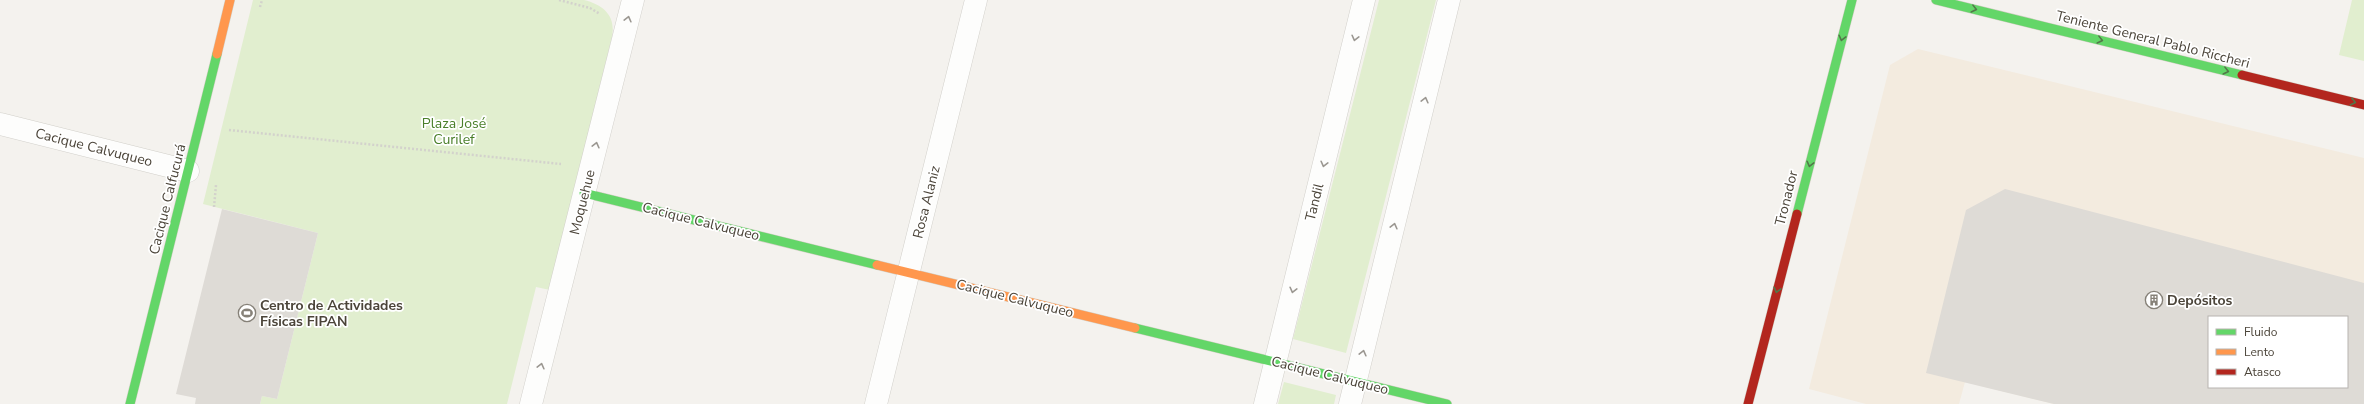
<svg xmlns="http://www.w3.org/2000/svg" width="2364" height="404" font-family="'Nunito Sans',sans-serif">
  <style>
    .commercial { fill: #f3ebdf; fill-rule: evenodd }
    .green { fill: #e1eecf }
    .building { fill: #dedbd6; fill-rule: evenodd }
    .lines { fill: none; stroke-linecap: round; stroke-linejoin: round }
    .street-casing { stroke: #d2d0cb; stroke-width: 23 }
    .fast-casing { stroke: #d3cfc5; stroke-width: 10 }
    .slow-casing { stroke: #d3cfc5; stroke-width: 10 }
    .jam-casing { stroke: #d3cfc5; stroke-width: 10 }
    .path { stroke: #d3d2cc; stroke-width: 2.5; stroke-dasharray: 2 2; stroke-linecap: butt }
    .street { stroke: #fdfdfc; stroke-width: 22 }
    .fast { stroke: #63d668; stroke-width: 9 }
    .slow { stroke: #ff974d; stroke-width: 9 }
    .jam { stroke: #b3261e; stroke-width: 9 }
    .oneway { stroke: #537749 }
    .oneway2 { stroke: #9b9791 }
    .labels { text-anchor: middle; stroke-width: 3.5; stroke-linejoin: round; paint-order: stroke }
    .street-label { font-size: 14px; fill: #4b4439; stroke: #fff }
    .park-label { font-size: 14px; fill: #4a7f2a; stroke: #fff }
    .poi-label { font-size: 14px; font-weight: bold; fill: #4b4439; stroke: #fff; text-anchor: start }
  </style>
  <rect width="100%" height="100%" fill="#f4f2ee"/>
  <path class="commercial" d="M1918,49L2364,158V404H2054L1965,382L1959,404H1866L1809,389L1890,65ZM2209,317H2347V387H2209Z"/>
  <path class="green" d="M253,0H584C604,5 616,16 612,37L550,290L536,287L507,404H260L262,396L277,399L318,233L203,204Z
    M1379,0H1436L1346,353L1293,339Z
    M2352,0H2364V61L2339,55Z
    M1284,382L1336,395L1334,404H1278Z"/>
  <path class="building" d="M2005,189L2364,283V404H2054L1926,373L1966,210ZM2209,317H2347V387H2209Z
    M222,209L318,233L277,399L262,396L260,404H195L196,398L176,394Z"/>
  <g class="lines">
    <defs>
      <path id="street" d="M0,124L188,171
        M531,404L633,0
        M876,404L976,0
        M1265,404L1364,0
        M1350,404L1449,0"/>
      <path id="fast" d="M1936,0L2242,75
        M584,193L877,265
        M1797,214L1852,0
        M1135,328L1447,404
        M130,404L217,54"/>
      <path id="slow" d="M217,54L230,0
        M877,265L1135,328"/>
      <path id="jam" d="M2242,75L2364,105
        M1748,404L1797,214"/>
    </defs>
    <use href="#street" class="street-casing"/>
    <use href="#fast" class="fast-casing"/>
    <use href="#slow" class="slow-casing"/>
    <use href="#jam" class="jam-casing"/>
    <path class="path" d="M559,0L590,8L600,14
      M260,7L262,0
      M229,130L561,164
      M214,207L216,185"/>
    <use href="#street" class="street"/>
    <use href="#fast" class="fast"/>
    <use href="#slow" class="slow"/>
    <use href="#jam" class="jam"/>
  </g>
  <defs><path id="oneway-chevron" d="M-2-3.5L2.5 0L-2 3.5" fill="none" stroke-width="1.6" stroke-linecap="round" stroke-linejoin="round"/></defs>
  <g class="oneway">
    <use href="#oneway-chevron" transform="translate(1974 9) rotate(14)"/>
    <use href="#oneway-chevron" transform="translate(1842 38) rotate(104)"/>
    <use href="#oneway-chevron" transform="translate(2100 40) rotate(14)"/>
    <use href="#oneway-chevron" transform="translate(2226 71) rotate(14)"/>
    <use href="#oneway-chevron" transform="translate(2353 102) rotate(14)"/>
    <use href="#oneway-chevron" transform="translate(1810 164) rotate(104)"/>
    <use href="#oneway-chevron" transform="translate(1777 290) rotate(104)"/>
  </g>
  <g class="oneway2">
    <use href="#oneway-chevron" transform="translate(628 19) rotate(-76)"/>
    <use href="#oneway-chevron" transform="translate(1355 38) rotate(104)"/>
    <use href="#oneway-chevron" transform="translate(1425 100) rotate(-76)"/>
    <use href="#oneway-chevron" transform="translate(596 145) rotate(-76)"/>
    <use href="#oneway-chevron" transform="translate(1324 164) rotate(104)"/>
    <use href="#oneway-chevron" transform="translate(1394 226) rotate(-76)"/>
    <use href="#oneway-chevron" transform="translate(1293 290) rotate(104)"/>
    <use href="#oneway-chevron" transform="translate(1363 353) rotate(-76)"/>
    <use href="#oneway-chevron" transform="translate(541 366) rotate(-76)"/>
  </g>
  <defs>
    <symbol id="building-ring" viewBox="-11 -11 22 22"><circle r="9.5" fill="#fff" stroke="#868178" stroke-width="1.5"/><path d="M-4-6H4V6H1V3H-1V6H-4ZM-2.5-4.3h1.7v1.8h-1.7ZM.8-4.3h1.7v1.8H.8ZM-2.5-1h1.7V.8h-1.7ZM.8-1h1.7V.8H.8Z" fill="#868178"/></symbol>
    <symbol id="stadium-ring" viewBox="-11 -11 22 22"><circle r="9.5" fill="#fff" stroke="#868178" stroke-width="1.5"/><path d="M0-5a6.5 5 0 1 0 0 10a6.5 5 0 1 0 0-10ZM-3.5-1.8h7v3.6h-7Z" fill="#868178"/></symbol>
  </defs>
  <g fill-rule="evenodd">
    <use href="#building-ring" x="2144" y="290" width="20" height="20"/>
    <use href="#stadium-ring" x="237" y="303" width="20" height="20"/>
  </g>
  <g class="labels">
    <g class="street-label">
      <text transform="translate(2153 39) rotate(14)" y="5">Teniente General Pablo Riccheri</text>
      <text transform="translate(94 147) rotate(14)" y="5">Cacique Calvuqueo</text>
      <text transform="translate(1786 198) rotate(-76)" y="5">Tronador</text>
      <text transform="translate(167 199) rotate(-76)" y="5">Cacique Calfucurá</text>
      <text transform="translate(582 202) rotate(-76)" y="5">Moquehue</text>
      <text transform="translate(926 202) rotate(-76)" y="5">Rosa Alaniz</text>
      <text transform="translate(1314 202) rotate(-76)" y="5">Tandil</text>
      <text transform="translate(701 221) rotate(14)" y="5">Cacique Calvuqueo</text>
      <text transform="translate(1015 298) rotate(14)" y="5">Cacique Calvuqueo</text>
      <text transform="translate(1330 375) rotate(14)" y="5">Cacique Calvuqueo</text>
    </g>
    <g class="park-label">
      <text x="454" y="128">Plaza José<tspan x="454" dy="16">Curilef</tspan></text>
    </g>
    <g class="poi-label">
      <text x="2167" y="305">Depósitos</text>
      <text x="260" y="310">Centro de Actividades<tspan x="260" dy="16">Físicas FIPAN</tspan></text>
    </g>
  </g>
  <rect x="2208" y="316" width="140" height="72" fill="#ffffff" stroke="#b7b4b0"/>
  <rect x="2216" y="329" width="20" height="6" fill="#63d668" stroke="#b7b4b0"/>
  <text x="2244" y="336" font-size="12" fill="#4b4439">Fluido</text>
  <rect x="2216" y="349" width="20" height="6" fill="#ff974d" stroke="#b7b4b0"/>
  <text x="2244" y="356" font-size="12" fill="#4b4439">Lento</text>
  <rect x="2216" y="369" width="20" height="6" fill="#b3261e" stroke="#b7b4b0"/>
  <text x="2244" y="376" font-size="12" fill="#4b4439">Atasco</text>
</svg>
